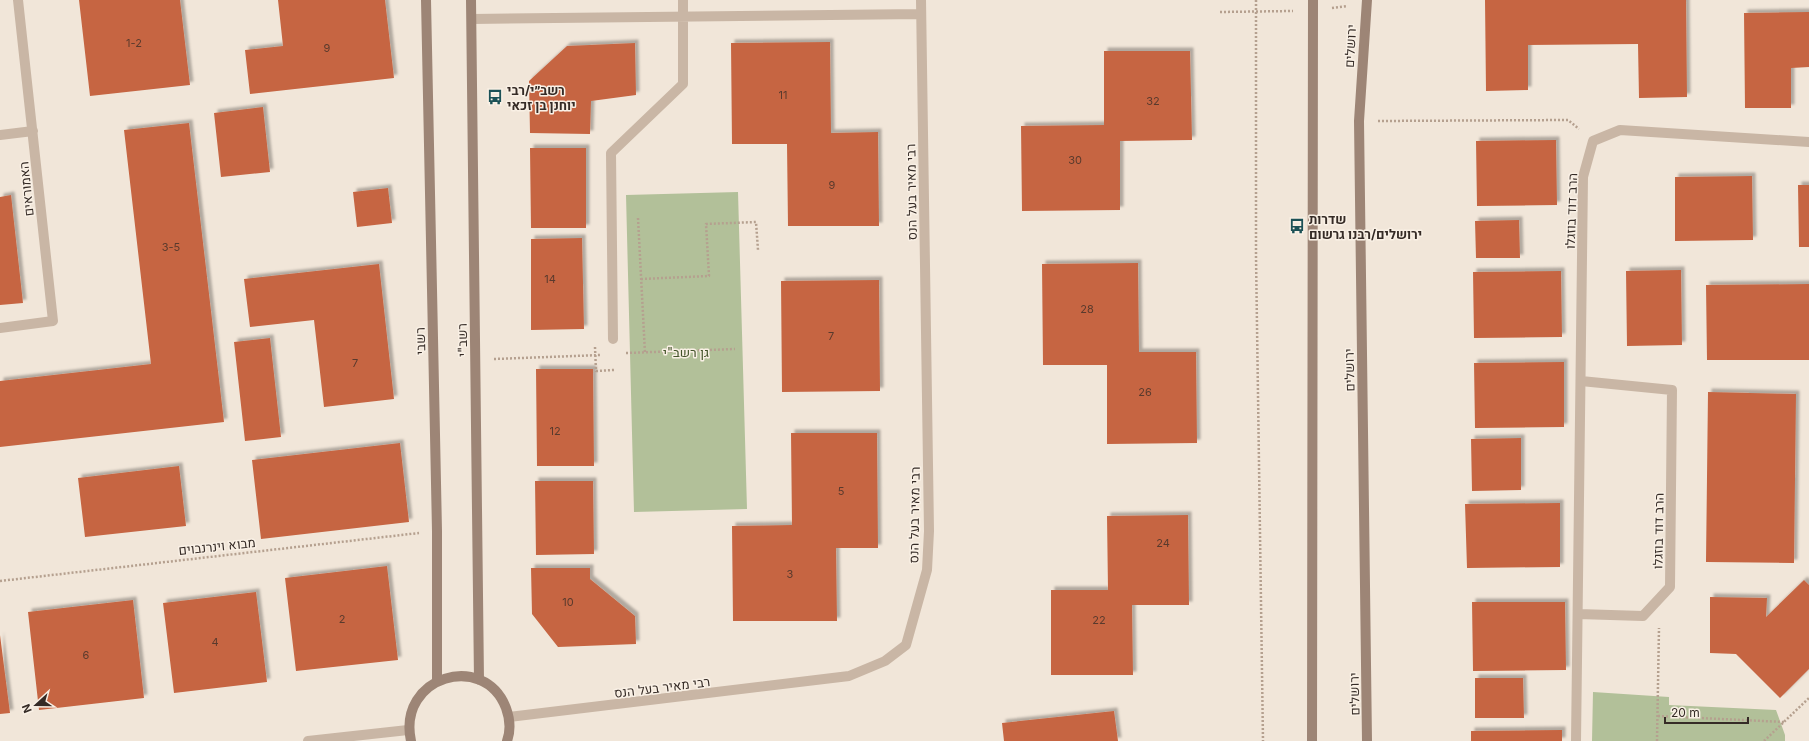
<svg xmlns="http://www.w3.org/2000/svg" width="1809" height="741" font-family="Inter,Heebo,sans-serif">
  <style>
    .green { fill: #b2c099 }
    .building { fill: #c66542; filter: url(#shadow) }
    .lines { fill: none; stroke-linecap: round; stroke-linejoin: round }
    .path { stroke: #b5a08f; stroke-width: 2.5; stroke-dasharray: 2 2; stroke-linecap: butt }
    .street { stroke: #c9b6a5; stroke-width: 10 }
    .secondary { stroke: #9d8576; stroke-width: 10 }
    .labels { text-anchor: middle; stroke-width: 3; stroke-linejoin: round; paint-order: stroke }
    .number-label { font-size: 11px; fill: #593a2d }
    .street-label { font-size: 13px; fill: #352b26; stroke: #f9f0e5 }
    .poi-label { font-size: 13px; font-weight: bold; fill: #352b26; stroke: #f9f0e5; text-anchor: start }
    .park-label { font-size: 13px; fill: #43532a; stroke: #f9f0e5 }
  </style>
  <defs>
    <filter id="shadow"><feDropShadow dx="3.5" dy="-3.5" stdDeviation="1" flood-color="#0004"/></filter>
  </defs>
  <rect width="100%" height="100%" fill="#f1e6d9"/>
  <path class="green" d="M738,192L747,509L634,512L626,195Z
    M1593,692L1669,697V705L1776,710L1785,735V741H1592Z"/>
  <path class="building" d="M79,0H180L190,85L90,96Z
    M278,0H385L394,78L250,94L245,50L283,46Z
    M1485,0H1686L1687,97L1639,98L1638,44L1528,45V90L1486,91Z
    M1809,12V67L1791,68V108H1745L1744,13Z
    M830,42L831,133L878,132L879,226H788L787,144H732L731,43Z
    M635,43L636,95L591,101L590,134L530,133L529,81L567,46Z
    M1104,51H1190L1192,140L1120,141V210L1022,211L1021,126L1104,125Z
    M263,107L270,172L221,177L214,113Z
    M189,123L224,422L0,447V381L151,364L124,130Z
    M1556,140L1557,205L1477,206L1476,141Z
    M530,148H586V228H531Z
    M1752,176L1753,240L1675,241V177Z
    M1798,185H1809V247H1799Z
    M388,188L392,223L357,227L353,192Z
    M11,195L23,303L0,305V197Z
    M1519,220L1520,258H1476L1475,221Z
    M582,238L584,329L531,330V239Z
    M1138,263L1139,352H1196L1197,443L1107,444V365H1043L1042,264Z
    M379,264L394,399L324,407L314,320L250,327L244,279Z
    M1681,270L1682,345L1627,346L1626,271Z
    M1561,271L1562,337L1474,338L1473,272Z
    M879,280L880,391L782,392L781,281Z
    M1809,284V360H1707L1706,285Z
    M270,338L281,437L245,441L234,342Z
    M1564,362V427L1475,428L1474,363Z
    M536,369H593L594,466H537Z
    M1708,392L1796,394L1794,563L1706,562Z
    M791,433H877L878,548H836L837,621H733L732,526L792,525Z
    M1521,438V490L1472,491L1471,439Z
    M400,443L409,522L261,539L252,460Z
    M179,466L186,526L85,537L78,478Z
    M535,481H593L594,554L536,555Z
    M1560,503V567L1467,568L1465,504Z
    M1188,515L1189,605H1132L1133,675H1051V590H1108L1107,516Z
    M387,566L398,660L296,671L285,578Z
    M531,568H590V579L635,616L636,644L558,647L532,614Z
    M1804,580L1809,585V669L1780,698L1736,654L1710,653V597L1767,598L1766,617Z
    M256,592L267,682L174,693L163,603Z
    M133,600L144,698L39,710L28,612Z
    M1472,602H1565L1566,670L1473,671Z
    M0,635L10,713L0,714Z
    M1475,678H1523L1524,718H1475Z
    M1114,711L1118,741H1004L1002,723Z
    M1562,730V741H1471V731Z"/>
  <g class="lines">
    <path class="path" d="M1256,0V256L1263,741
      M1332,8L1347,6
      M1220,12L1293,11
      M1378,121L1568,120L1579,129
      M638,218L645,353
      M641,279L709,276L706,224L756,222L758,250
      M595,347L596,371L614,370
      M626,353L735,349
      M494,359L601,355
      M0,581L419,533
      M1658,716L1784,722
      M1657,741L1659,628
      M1764,741L1809,698"/>
    <path class="street" d="M472,19L921,14
      M0,135L33,131
      M0,328L53,321L18,0
      M613,339L611,153L683,84V0
      M1578,614L1643,616L1670,587L1672,390L1581,381
      M509,717L849,676L885,661L906,645L927,570L929,531L921,0
      M308,741L408,730
      M1576,741L1583,177L1593,141L1620,130L1809,142"/>
    <path class="secondary" d="M426,0L437,531V681
      M471,0L479,680
      M1367,0L1359,121L1367,741
      M411,741C397,676 484,651 506,708C510,719 511,730 507,741
      M1312,741L1313,0"/>
  </g>
  <defs>
    <symbol id="bus-bare" viewBox="-9 -9 18 18"><path d="M-5-6H5V4H4V6H2V4H-2V6H-4V4H-5ZM-3.5-4V0h7V-4ZM-3.5 1.2v1.5H-2V1.2ZM2 1.2v1.5H3.5V1.2Z" fill="#1c5156" stroke="#f9f0e5" stroke-width="2.5" paint-order="stroke"/></symbol>
  </defs>
  <g fill-rule="evenodd">
    <use href="#bus-bare" x="484" y="86" width="22" height="22"/>
    <use href="#bus-bare" x="1286" y="215" width="22" height="22"/>
  </g>
  <g class="labels">
    <g class="number-label">
      <text x="134" y="47">1-2</text>
      <text x="327" y="52">9</text>
      <text x="783" y="99">11</text>
      <text x="1153" y="105">32</text>
      <text x="1075" y="164">30</text>
      <text x="832" y="189">9</text>
      <text x="171" y="251">3-5</text>
      <text x="550" y="283">14</text>
      <text x="1087" y="313">28</text>
      <text x="831" y="340">7</text>
      <text x="355" y="367">7</text>
      <text x="1145" y="396">26</text>
      <text x="555" y="435">12</text>
      <text x="841" y="495">5</text>
      <text x="1163" y="547">24</text>
      <text x="790" y="578">3</text>
      <text x="568" y="606">10</text>
      <text x="342" y="623">2</text>
      <text x="1099" y="624">22</text>
      <text x="215" y="646">4</text>
      <text x="86" y="659">6</text>
    </g>
    <g class="street-label">
      <text transform="translate(1350 46) rotate(-87)" y="5">ירושלים</text>
      <text transform="translate(26 189) rotate(-96)" y="5">האמוראים</text>
      <text transform="translate(911 192) rotate(-91)" y="5">רבי מאיר בעל הנס</text>
      <text transform="translate(1571 211) rotate(-88)" y="5">הרב דוד בוזגלו</text>
      <text transform="translate(462 340) rotate(-91)" y="5">רשב"י</text>
      <text transform="translate(420 341) rotate(-91)" y="5">רשבי</text>
      <text transform="translate(1349 370) rotate(-91)" y="5">ירושלים</text>
      <text transform="translate(914 515) rotate(-89)" y="5">רבי מאיר בעל הנס</text>
      <text transform="translate(1658 531) rotate(-89)" y="5">הרב דוד בוזגלו</text>
      <text transform="translate(217 546) rotate(-6)" y="5">מבוא וינרנבוים</text>
      <text transform="translate(662 687) rotate(-7)" y="5">רבי מאיר בעל הנס</text>
      <text transform="translate(1354 694) rotate(-91)" y="5">ירושלים</text>
    </g>
    <g class="poi-label">
      <text x="507" y="95">רשב״י/רבי<tspan x="507" dy="15">יוחנן בן זכאי</tspan></text>
      <text x="1309" y="224">שדרות<tspan x="1309" dy="15">ירושלים/רבנו גרשום</tspan></text>
    </g>
    <g class="park-label">
      <text x="686" y="357">גן רשב"י</text>
    </g>
  </g>
  <g transform="translate(36 705) rotate(249)" stroke="#f9f0e5" stroke-width="3" paint-order="stroke">
  <path d="M0-3L7 15L0 10L-7 15Z" fill="#352b26"/>
  <text y="-6" font-size="11" font-weight="bold" text-anchor="middle" fill="#352b26">N</text>
  </g>
  <path d="M1665 717v6h83v-6" fill="none" stroke="#352b26" stroke-width="2"/>
  <text x="1671" y="717" font-size="12" fill="#352b26" stroke="#f9f0e5" stroke-width="3" paint-order="stroke">20 m</text>
</svg>
